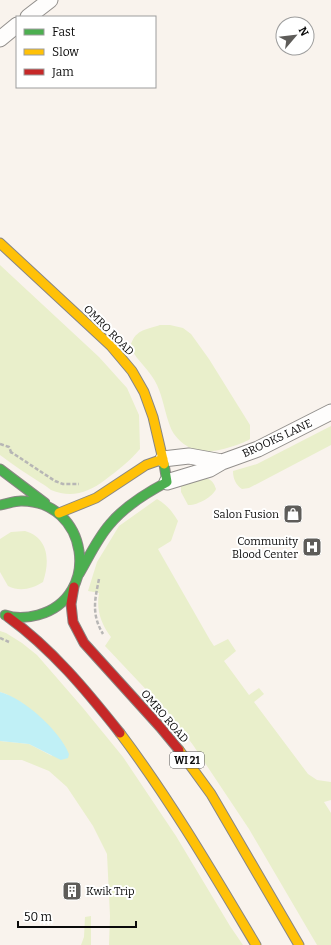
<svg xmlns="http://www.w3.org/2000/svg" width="331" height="945" font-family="Bitter,serif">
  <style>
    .green { fill: #e9efcb }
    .water { fill: #c0f0f6 }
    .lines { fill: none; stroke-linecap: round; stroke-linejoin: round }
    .street-casing { stroke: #928f8c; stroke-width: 17 }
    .fast-casing { stroke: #888683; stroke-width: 11 }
    .slow-casing { stroke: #888683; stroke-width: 11 }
    .jam-casing { stroke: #888683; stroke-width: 11 }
    .path { stroke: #b7b6b5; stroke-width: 2.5; stroke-dasharray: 4 2; stroke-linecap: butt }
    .street { stroke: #fefdfc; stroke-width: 15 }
    .fast { stroke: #4caf50; stroke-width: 9 }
    .slow { stroke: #ffc107; stroke-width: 9 }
    .jam { stroke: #c62828; stroke-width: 9 }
    .labels { text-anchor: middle; stroke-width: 4; stroke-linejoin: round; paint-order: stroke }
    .shield { fill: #fff; stroke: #545454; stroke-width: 1 }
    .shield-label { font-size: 10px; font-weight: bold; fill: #0a0a0a }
    .street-label { font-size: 11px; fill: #0a0a0a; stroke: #fff }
    .poi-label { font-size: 11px; fill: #0a0a0a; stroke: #fff; text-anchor: end }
  </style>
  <rect width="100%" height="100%" fill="#f9f3ed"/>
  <path class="green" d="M0,265L99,357L127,388L139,415L140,449C130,461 118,470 105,480C89,492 72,499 51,490C48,488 45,485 41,483C27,474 13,465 0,455Z
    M160,325H170L183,328L191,334L209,359L250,425V439C241,445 215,452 205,452C191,452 174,439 170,426C165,413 163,398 157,385C151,371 137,361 130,347C135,330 144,330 160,325Z
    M331,426V445L249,488L242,489C236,485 233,479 233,471L257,464Z
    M206,478C212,480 214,483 216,489C213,497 196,506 188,505L181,492V486Z
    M157,499C167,505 172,511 178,521L171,541L158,549L210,640L214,646L228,639L236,651L224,661L249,695L259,688L264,694L254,702L308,774L317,780L331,782V800L324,802L331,813V945H317L249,829L193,745L172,717L105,646L111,637C101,624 96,610 99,593L88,591L97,562L119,526Z
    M25,531C49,538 50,561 43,582C32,589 20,592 8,586L0,572V539L11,532Z
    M0,631L6,633L22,643L37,655L83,708L123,757L176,836L230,926L243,945H109L110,916L107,854L93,826L67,787L49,771L22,760H0V741L29,744L52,756L22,703L6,694L0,692Z
    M91,916V945H81L84,937L85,917Z"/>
  <path class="water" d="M0,692C24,698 60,731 69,754L68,758L61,760L29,744L0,741Z"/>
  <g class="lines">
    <defs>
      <path id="street" d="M28,17L50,0
        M0,39L17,25
        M163,459L189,456L222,462
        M167,482L210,469L222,462L258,449L331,412"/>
      <path id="fast" d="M0,469L45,503
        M0,505C7,504 14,501 21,501C88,500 103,597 38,615C27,618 16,619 5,615
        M79,574C89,557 97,539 110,524C125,506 146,493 167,482L164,464"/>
      <path id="slow" d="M0,243L111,346L132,371L144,392L153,417L164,464
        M59,513L96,498L146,465L163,459
        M120,733C171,801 213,873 256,945
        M179,750L211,794L299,945"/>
      <path id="jam" d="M74,587L71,604L73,622L84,643L160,727L179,750
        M8,617C52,649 86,690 120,733"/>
    </defs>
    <use href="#street" class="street-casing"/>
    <use href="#fast" class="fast-casing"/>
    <use href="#slow" class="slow-casing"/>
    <use href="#jam" class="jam-casing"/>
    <path class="path" d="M0,444L9,447L11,452
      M10,453L11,452L55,481L63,484H79
      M99,579C95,599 91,614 103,634
      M0,638L9,642"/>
    <use href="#street" class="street"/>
    <use href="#fast" class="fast"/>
    <use href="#slow" class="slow"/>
    <use href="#jam" class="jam"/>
  </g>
  <defs>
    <symbol id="shop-square" viewBox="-11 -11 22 22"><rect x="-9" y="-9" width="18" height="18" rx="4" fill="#5e5c59" stroke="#fff"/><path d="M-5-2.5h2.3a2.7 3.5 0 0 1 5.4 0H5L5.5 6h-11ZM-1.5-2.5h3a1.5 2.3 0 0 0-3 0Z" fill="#fff"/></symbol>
    <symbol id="hospital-square" viewBox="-11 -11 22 22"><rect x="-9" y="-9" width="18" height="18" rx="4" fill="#5e5c59" stroke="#fff"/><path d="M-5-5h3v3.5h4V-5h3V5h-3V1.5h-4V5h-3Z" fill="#fff"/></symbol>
    <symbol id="building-square" viewBox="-11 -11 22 22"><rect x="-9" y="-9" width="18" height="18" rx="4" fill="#5e5c59" stroke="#fff"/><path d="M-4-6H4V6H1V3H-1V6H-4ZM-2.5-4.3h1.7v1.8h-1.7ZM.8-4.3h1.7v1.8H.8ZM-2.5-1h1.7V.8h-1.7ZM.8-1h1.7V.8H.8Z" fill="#fff"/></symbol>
  </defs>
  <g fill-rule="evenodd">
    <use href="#shop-square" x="282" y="503" width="22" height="22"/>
    <use href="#hospital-square" x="301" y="536" width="22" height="22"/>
    <use href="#building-square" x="61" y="880" width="22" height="22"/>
  </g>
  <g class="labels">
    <rect class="shield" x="170" y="752" width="34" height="16" rx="3"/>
    <g class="shield-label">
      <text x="187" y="764">WI 21</text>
    </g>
    <g class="street-label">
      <text transform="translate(109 330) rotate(45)" y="4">OMRO ROAD</text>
      <text transform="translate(277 438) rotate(-25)" y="4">BROOKS LANE</text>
      <text transform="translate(165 716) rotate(49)" y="4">OMRO ROAD</text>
    </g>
    <g class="poi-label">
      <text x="279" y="518">Salon Fusion</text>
      <text x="298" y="545">Community<tspan x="298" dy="13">Blood Center</tspan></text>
      <text x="86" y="895" text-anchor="start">Kwik Trip</text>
    </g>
  </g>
  <rect x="16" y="16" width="140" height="72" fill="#ffffff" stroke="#9d9d9d"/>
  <rect x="24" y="29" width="20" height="6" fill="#4caf50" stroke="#9d9d9d"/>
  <text x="52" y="36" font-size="12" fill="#0a0a0a">Fast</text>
  <rect x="24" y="49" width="20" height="6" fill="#ffc107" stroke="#9d9d9d"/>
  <text x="52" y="56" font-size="12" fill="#0a0a0a">Slow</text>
  <rect x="24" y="69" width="20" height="6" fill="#c62828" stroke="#9d9d9d"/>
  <text x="52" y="76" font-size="12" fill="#0a0a0a">Jam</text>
  <g transform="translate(295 36) rotate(62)"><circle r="19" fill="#ffffff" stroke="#9d9d9d"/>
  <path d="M0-3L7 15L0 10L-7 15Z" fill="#5e5c59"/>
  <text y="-6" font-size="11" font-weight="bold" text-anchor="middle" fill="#0a0a0a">N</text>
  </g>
  <path d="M18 921v6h118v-6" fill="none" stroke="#0a0a0a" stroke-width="2"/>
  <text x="24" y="921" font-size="12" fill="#0a0a0a" stroke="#ffffff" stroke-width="3" paint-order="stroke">50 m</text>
</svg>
